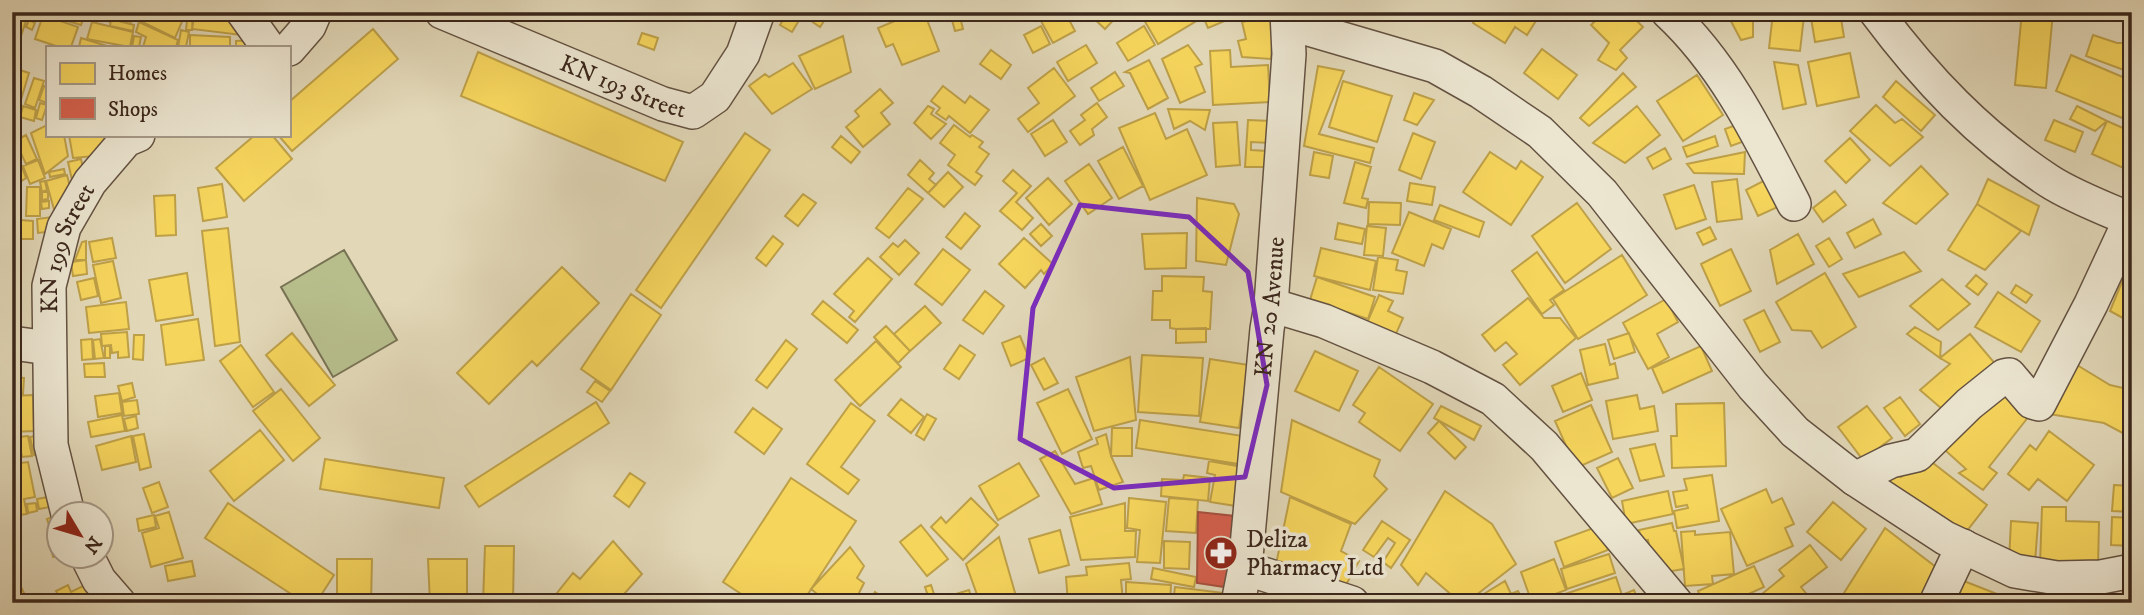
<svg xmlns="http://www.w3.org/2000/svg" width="2144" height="615" font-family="'IM FELL DW Pica',serif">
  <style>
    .green { fill: #b7be8c; stroke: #787254; stroke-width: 2 }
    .homes { fill: #f6d55c; stroke: #bea048; stroke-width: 2 }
    .shops { fill: #d6604d; stroke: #a74f3e; stroke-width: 2 }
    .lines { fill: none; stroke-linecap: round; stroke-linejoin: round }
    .minor-casing { stroke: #645242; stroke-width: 36 }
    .minor { stroke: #ece6d1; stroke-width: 33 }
    .marked { fill: none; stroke: #7b2cbf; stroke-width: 5; stroke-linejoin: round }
    .labels { text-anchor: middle; stroke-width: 7; stroke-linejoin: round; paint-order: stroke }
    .street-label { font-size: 24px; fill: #3a261b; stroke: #ece6d1 }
    .poi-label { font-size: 24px; fill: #3a261b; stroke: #ece6d1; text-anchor: start }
  </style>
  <rect width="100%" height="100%" fill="#e2d8b8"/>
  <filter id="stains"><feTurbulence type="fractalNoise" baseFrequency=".00286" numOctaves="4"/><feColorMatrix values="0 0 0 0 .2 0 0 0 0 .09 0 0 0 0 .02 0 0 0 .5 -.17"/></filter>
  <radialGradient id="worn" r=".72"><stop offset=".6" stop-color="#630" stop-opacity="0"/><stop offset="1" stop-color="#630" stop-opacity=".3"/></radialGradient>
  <path class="green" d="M344,250L397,340L333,377L281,287Z"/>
  <path class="homes" d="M12,12H29L21,36L12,33Z
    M32,12H40L37,21L29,18Z
    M60,12H86L81,25L58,18Z
    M90,12H114L110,22Z
    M119,12H134L130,24L117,19Z
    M137,12H175L184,17L175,38L134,18Z
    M188,12H193L192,30H186Z
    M195,12H240L258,37L192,29Z
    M802,12H830L820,27L801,14Z
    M916,12H924L939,51L902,65L893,44L886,47L878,28Z
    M1031,12H1043L1036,21L1029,15Z
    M1057,12H1065L1075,31L1053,43L1041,21Z
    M1087,12H1121L1105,29Z
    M1152,12H1194L1198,20L1158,44L1143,18Z
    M1201,12H1230L1232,18L1208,28Z
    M1480,12H1539L1541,13L1527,35L1515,27L1505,43L1473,23Z
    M1604,12H1628L1643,27L1620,50L1627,58L1616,70L1598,60L1609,43L1591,25Z
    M1726,12H1753V37L1741,40Z
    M1810,12H1840L1844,37L1815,42Z
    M2022,12H2053L2046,88L2015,85Z
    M1773,13L1804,16L1800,51L1769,48Z
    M43,15L78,27L71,47H59L35,39Z
    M786,15L798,22L792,32L780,25Z
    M1274,15L1271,59L1242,57L1238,41L1246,39L1242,22Z
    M960,17L963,29L955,31L952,20Z
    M111,19L134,25L133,31L110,26Z
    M29,20L35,23L32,30L26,27Z
    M92,22L133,32L130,47L87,39Z
    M139,22L178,40L176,47H143L146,37L136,32Z
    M1041,26L1050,44L1033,53L1024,35Z
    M1144,26L1155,45L1128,61L1117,43Z
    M373,29L398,59L292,151L278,135H289V102Z
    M181,30L189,32L186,47H178Z
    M642,33L658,38L654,50L638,44Z
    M190,35L230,37V47H190Z
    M2093,35L2117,43H2132V73L2086,56Z
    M134,36L141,37L139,47H132Z
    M843,36L851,72L815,89L799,56Z
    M81,38L107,46L106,47H79Z
    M254,40L255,47H236V41Z
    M1086,45L1097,63L1068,81L1057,62Z
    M1188,45L1202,64L1195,67L1205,92L1180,103L1162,59Z
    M1542,49L1577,75L1558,99L1524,73Z
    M991,50L1011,65L1001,79L980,64Z
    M1230,50L1231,67L1268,65L1270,102L1213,105L1210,51Z
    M478,52L683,142L665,181L461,96Z
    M1850,53L1859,97L1817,106L1808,62Z
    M2071,55L2132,81V122L2056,91Z
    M1149,60L1168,98L1148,109L1130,73L1125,72Z
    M1774,62L1798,65L1806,104L1783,109Z
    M793,63L812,89L772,114L749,86L765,74L769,77Z
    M1318,66L1344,71L1319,134L1374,148L1370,163L1304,146Z
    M14,68L29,73L17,113L12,111Z
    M1054,68L1075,96L1028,132L1018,119L1039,103L1028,88Z
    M1115,72L1124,86L1099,101L1091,88Z
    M1623,73L1636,87L1589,126L1580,118Z
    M1697,75L1723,115L1683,141L1657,101Z
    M34,78L44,81L35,108L25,104Z
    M1343,81L1392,96L1377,142L1329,127Z
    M1896,81L1935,115L1921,131L1883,97Z
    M44,86L47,87V103L39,100Z
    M943,86L965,103L970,96L989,110L970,133L949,116L946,120L936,113L940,108L931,101Z
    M880,89L893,103L881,113L890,124L863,147L846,127L859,116L855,111Z
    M1414,93L1434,100L1417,125L1404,120Z
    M40,103L47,105L42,120L36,118Z
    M1097,103L1107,117L1092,129L1094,135L1080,145L1070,131L1085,120L1081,115Z
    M1876,105L1895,123L1902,119L1923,137L1890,166L1850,131Z
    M23,106L36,110L34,121L20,117Z
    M928,106L934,109L931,114L946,124L931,139L914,123Z
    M1637,106L1660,135L1625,163L1593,143Z
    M2077,106L2107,121L2095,131L2070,119Z
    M1168,109L1210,110L1205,130L1190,121L1174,129Z
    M1155,113L1166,139L1187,129L1207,175L1150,200L1119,128Z
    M1053,120L1067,142L1045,156L1031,134Z
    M1248,120L1271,121L1270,143L1251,142V150L1267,151V167H1245Z
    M2054,120L2083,132L2075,152L2045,140Z
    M1747,121L1753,138L1731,146L1725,129Z
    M2107,121L2132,132V161L2128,170L2092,154Z
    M1237,122L1240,165L1216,167L1213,123Z
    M47,125V135H64L68,156L45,174L31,133Z
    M954,125L970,137L972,135L983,142L979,147L989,154L976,172L982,176L975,185L948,165L955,155L940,143Z
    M745,133L770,150L661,308L636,290Z
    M1413,133L1435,142L1421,179L1399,170Z
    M26,135L37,159L26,164L15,141Z
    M69,135H104L106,155L73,158Z
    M255,135H272L292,159L244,201L216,168Z
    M841,136L860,152L851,163L832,147Z
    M1715,136L1718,146L1687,157L1683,147Z
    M1850,138L1870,160L1846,183L1825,161Z
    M13,143L26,178L15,185L12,180Z
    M1123,147L1143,186L1119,199L1098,161Z
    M1665,148L1671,159L1653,169L1647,158Z
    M1314,152L1333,156L1329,178L1310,175Z
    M1490,152L1516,169L1521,161L1543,177L1511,225L1463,192Z
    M1745,152L1744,174L1694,173L1687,164Z
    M81,159L87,186L74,189L68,162Z
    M38,160L45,178L30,184L23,166Z
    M920,160L934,173L929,179L936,185L928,193L908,175Z
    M1355,162L1371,167L1362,198L1368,199L1366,208L1344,203Z
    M1089,164L1112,198L1088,214L1065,181Z
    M1921,166L1948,194L1916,224L1883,203Z
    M64,169L65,174L50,177L49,172Z
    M1013,170L1031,186L1016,202L1033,218L1022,230L1000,211L1017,193L1003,181Z
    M948,172L963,187L944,207L928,193Z
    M67,175L73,199L57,220L46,181Z
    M1048,178L1072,204L1049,225L1026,198Z
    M1769,178L1782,205L1758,216L1746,190Z
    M1737,179L1742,219L1717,222L1712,182Z
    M1988,179L2039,206L2029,235L1977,204Z
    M45,181L47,190L42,192L40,182Z
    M12,182L18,190L16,206H12Z
    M1410,183L1435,187L1432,205L1407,201Z
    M222,184L227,217L203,221L198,188Z
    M1694,185L1706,219L1676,229L1664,195Z
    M27,187H40V216H26Z
    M908,188L923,199L889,238L876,228Z
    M1835,191L1846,205L1823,222L1813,208Z
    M42,192H48V199L42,200Z
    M803,194L816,203L798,226L785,216Z
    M175,195L176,235L156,236L154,196Z
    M1197,198L1234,204L1239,214L1226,265L1196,261Z
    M49,201V208L42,209L41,202Z
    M1369,202L1401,203L1400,225L1368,224Z
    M1577,203L1611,249L1565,283L1532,236Z
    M1977,204L2021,231L1985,270L1948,250Z
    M1440,205L1484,222L1479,237L1434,220Z
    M1409,212L1451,229L1443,249L1432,244L1424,266L1392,253Z
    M965,213L980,226L961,249L946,237Z
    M52,217L54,231L38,233L37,219Z
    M12,219L17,248H12Z
    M1873,219L1881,234L1855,248L1847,233Z
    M20,220L33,221V239H19Z
    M1338,223L1365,229L1362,244L1335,239Z
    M1041,224L1052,236L1041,246L1030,234Z
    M1367,226L1386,228L1383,256L1364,255Z
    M1710,227L1716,239L1703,245L1697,233Z
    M228,228L240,342L215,346L202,231Z
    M1187,233L1186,268L1145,269L1142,234Z
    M1798,234L1814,264L1777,284L1770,250Z
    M773,236L783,244L766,266L756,258Z
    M112,238L116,258L93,262L89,242Z
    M1024,238L1053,264L1044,274L1041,270L1025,288L999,264Z
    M1829,238L1842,259L1829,267L1816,246Z
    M905,240L919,253L899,275L880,257L893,243L898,247Z
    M86,241V260H75L82,242Z
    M1321,248L1376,261L1370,290L1314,276Z
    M943,249L970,270L942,305L915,284Z
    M1731,249L1751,291L1720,306L1701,264Z
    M1537,252L1564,290L1550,300L1554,305L1542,314L1512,271Z
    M1904,252L1921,271L1859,297L1843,274Z
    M1622,255L1647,295L1578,339L1553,299Z
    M1378,257L1398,260L1396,270L1407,272L1403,294L1373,290Z
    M868,258L892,279L855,322L849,317L854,311L834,294Z
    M86,260L87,274L73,276L71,262Z
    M113,261L121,298L101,303L93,265Z
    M562,267L599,303L537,366L532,361L489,404L457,373Z
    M2128,267L2132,269V323L2110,311Z
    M187,273L193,315L156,321L149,280Z
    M1825,273L1856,327L1822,348L1811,331L1792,330L1776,302Z
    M1976,275L1987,284L1978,295L1966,286Z
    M1162,276L1204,277L1203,291L1212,292L1210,329H1176L1170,328V320H1152L1153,291H1162Z
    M1317,277L1375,297L1368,319L1310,300Z
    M94,278L98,296L81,300L77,282Z
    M1942,279L1970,304L1938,330L1910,306Z
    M2016,285L2032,295L2026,303L2011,293Z
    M985,291L1004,306L983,334L963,320Z
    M1998,292L2040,321L2021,352L1975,327Z
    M631,294L661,315L611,390L581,369Z
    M1379,295L1393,301L1388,311L1403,318L1395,336L1367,323Z
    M1528,298L1544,318H1560L1576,338L1520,385L1503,365L1517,354L1506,342L1495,351L1482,335Z
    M1666,299L1678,322L1657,334L1669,357L1648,369L1623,323Z
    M823,301L858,330L847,343L812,314Z
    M126,302L129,329L89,333L86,307Z
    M925,306L941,323L910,351L894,334Z
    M1764,310L1780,342L1760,352L1744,320Z
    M198,319L204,360L166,365L161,325Z
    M886,326L910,351L898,363L874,337Z
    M1915,327L1941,342L1940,358L1907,334Z
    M1206,328V342L1176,343V329Z
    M127,332L129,357L118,358V352L112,353L111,345L102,346L101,334Z
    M292,333L335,385L309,406L266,355Z
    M1629,333L1635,352L1614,359L1608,340Z
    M1970,334L2003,373L1949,415L1920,390L1950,364L1940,358Z
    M134,335H144L143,360L133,359Z
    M1020,336L1029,358L1011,366L1002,343Z
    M92,339L93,359L82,360L81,340Z
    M100,339L104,358L95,359L93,340Z
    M786,340L797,349L767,388L756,380Z
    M876,341L901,367L860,406L835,380Z
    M1605,344L1610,365L1615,363L1618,378L1588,385L1580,350Z
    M241,345L274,392L253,407L220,361Z
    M960,345L975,355L959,379L944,369Z
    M105,346H110V358H105Z
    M1701,346L1712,371L1663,393L1652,368Z
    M1315,351L1358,371L1339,411L1295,391Z
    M1142,355L1203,358L1199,416L1138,412Z
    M1130,357L1136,420L1094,431L1076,377Z
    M1044,358L1058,383L1044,390L1031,365Z
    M1210,359L1249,365L1239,428L1200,422Z
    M104,363L105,377H85L84,364Z
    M2077,365L2110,385L2132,390V438L2104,423L2049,414Z
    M1379,367L1433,404L1400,451L1359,422L1365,413L1353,405Z
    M1581,373L1592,400L1563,412L1552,386Z
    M12,377L24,378L23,394L12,393Z
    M2005,380L2033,411L1989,467L1997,473L1983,490L1959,473L1966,469L1935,441Z
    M595,381L610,391L602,402L587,392Z
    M132,383L135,397L122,401L118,386Z
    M281,389L320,438L293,461L253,411Z
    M1068,389L1092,439L1062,454L1037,403Z
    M119,393L122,413L98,417L95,396Z
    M33,395L34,431L12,432V396Z
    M1637,395L1640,409L1654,406L1658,431L1613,439L1606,401Z
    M1900,397L1920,424L1905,436L1884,408Z
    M901,399L924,417L911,433L888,415Z
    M137,400L139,414L124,416L122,402Z
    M596,402L609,423L479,507L465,486Z
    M851,403L875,421L841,467L859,480L848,494L807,464Z
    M1724,403L1726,466L1672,468L1671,436H1677L1676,404Z
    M1591,405L1612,452L1576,468L1555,421Z
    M1441,406L1481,426L1474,440L1434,418Z
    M1867,406L1892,438L1863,460L1838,427Z
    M753,408L782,429L764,454L735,432Z
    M927,414L936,419L924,440L916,435Z
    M122,415L125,431L91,437L88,422Z
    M136,416L138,428L127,431L124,419Z
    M1140,420L1249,437L1245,465L1136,448Z
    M1292,420L1380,460L1374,476L1387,489L1355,524L1281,492Z
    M1439,421L1466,447L1455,459L1428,433Z
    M1112,428H1132V456H1111Z
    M260,430L284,460L234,501L210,471Z
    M2049,431L2094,465L2067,501L2038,479L2029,490L2008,474L2030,445L2036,450Z
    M144,434L151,467L140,470L133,436Z
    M1106,434L1111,456L1123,482L1099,490L1091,466L1083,468L1078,452L1098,444L1096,438Z
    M40,435L44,453L34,455L30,437Z
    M28,436L32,456L22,457L18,437Z
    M131,436L136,462L102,470L96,446Z
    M12,438H16L21,463L28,462L35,497L24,499L27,514L12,516Z
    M1655,444L1664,476L1640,481L1630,449Z
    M1055,451L1075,484L1094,478L1102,504L1071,514L1040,459Z
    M1924,456L1987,505L1963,536L1871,484L1890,463L1901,477Z
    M1618,458L1633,488L1612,498L1597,468Z
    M325,459L444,478L439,508L320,489Z
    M1209,461L1243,467L1236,506L1210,502L1215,475L1207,473Z
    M1019,463L1039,496L998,520L979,486Z
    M630,473L645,483L629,507L614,496Z
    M1184,475L1210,478L1208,501L1161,496L1162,479L1183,480Z
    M1712,475L1719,521L1677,528L1674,511L1688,508L1687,505L1676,507L1673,492L1687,490L1684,479Z
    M791,478L856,521L802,603H755L723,582Z
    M159,482L168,507L152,513L143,488Z
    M2114,485L2132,486V512L2112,511Z
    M1766,489L1772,503L1782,498L1794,524L1785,528L1793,546L1747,566L1721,509Z
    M1445,491L1492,524L1516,564L1466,603H1461L1426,573L1418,585L1401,565Z
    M1668,491L1673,514L1626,524L1622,501Z
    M48,497L50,507L39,509L37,499Z
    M1290,497L1351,524L1341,551L1359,561L1341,594L1275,569Z
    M971,498L998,525L963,560L931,527L941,517L946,523Z
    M1129,498L1166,502L1160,563L1137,562L1140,530L1127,528Z
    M1169,498L1198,500L1196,533L1166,531Z
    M1833,502L1866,529L1841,560L1807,532Z
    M36,503L37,511L28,513L27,504Z
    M228,503L334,575L316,603H305L205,538Z
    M1125,503V531H1136L1135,557L1081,560L1070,517Z
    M2042,507H2066V521L2099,522L2098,567L2040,565Z
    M169,512L183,558L151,567L142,533L159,528L155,516Z
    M60,514V535L53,537L47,519Z
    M154,515L156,527L139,531L137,519Z
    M2112,517L2132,518V546L2111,545Z
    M1382,521L1410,540L1391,568L1383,562L1395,543L1388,538L1374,557L1363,550Z
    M2011,521L2038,523L2035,562L2009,561Z
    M1672,523L1674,531H1676L1684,569L1654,574L1648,540L1641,541L1639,530Z
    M921,525L948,559L927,576L900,542Z
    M1599,526L1608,550L1564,567L1555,542Z
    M1885,528L1941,571L1915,603H1857L1844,593Z
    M1060,530L1069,565L1039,573L1029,539Z
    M1695,531V535L1730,532L1734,574L1712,576L1713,584L1685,586L1681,532Z
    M999,537L1018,603H980L966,564Z
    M60,540V556H64L53,557L50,542Z
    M613,541L642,574L616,603H549L573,573L580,579Z
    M1164,541L1190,542L1189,569L1164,568Z
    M1810,545L1827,567L1801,587L1813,602L1751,603L1784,576L1779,570Z
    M485,546H514L513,603H483Z
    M850,547L864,566L857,578L864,583L854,603L841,595L834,603H828L811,589Z
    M1609,554L1615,573L1567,589L1561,569Z
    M337,559H372L371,603H337Z
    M428,559H467V603H430Z
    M1554,559L1566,590L1532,603L1521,572Z
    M192,561L195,576L168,581L165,566Z
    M1129,563L1131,579L1121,580L1123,601L1068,603L1066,577L1087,575L1086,567Z
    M1754,566L1764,587L1729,603H1703L1698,591Z
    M1153,568L1196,577L1194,587L1151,579Z
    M1951,576L2020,603H1946Z
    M1616,577L1622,595L1634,590L1639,603H1538Z
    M1505,581L1511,594L1518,591L1524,603H1469Z
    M1126,582L1171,585L1170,603H1126Z
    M87,584L96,603H62L56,591L68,585L71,592Z
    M20,585L29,603H12V589Z
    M931,585L936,600L969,590L973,603H936L935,600L929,599L925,587Z
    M1175,587L1224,593L1222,603H1173Z
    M875,592L890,602L889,603H868Z"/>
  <path class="shops" d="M1198,512L1244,517L1231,588L1197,583Z"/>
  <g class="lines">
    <defs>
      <g id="minor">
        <path d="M243,12L268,47"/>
        <path id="s1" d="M442,12L663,104L693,112L715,97L743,54L758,12"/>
        <path d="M1668,12C1725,65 1759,136 1794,204"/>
        <path d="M1876,12C1926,79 1979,135 2049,181C2072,196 2106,209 2132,220"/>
        <path d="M1288,23L1435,66L1481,92L1540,132L1602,193L1753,386L1795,432L1855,479L1945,538L2015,571L2057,578L2101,577L2132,571"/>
        <path d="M289,49L309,26L315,12"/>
        <path d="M1271,305L1324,321L1432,367L1493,399L1544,446L1676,603"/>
        <path d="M12,343L49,348"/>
        <path d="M1855,479L1891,461L1917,455L1969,404L2004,376L2009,375L2032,402L2039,404L2091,304L2132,216"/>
        <path id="s2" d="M68,514L51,445L49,286L64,227L90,182L126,140L138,135"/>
        <path d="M87,556L99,580L119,603"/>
        <path d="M1245,568L1352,603"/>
        <path id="s3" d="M1238,603L1245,568L1267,329L1271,305L1289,54L1287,12"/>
        <path d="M1936,603L1963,546"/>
      </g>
    </defs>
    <use href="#minor" class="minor-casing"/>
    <use href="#minor" class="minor"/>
  </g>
  <path class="marked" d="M1080,205L1189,217L1248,272L1267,385L1245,477L1114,488L1020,439L1033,308Z"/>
  <defs>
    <symbol id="pharmacy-disc" viewBox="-11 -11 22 22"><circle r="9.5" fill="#8f2418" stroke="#ece6d1"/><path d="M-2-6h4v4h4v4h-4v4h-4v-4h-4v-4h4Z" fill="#fff"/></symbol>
  </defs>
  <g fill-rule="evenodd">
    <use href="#pharmacy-disc" x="1202" y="534" width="38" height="38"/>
  </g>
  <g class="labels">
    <g class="street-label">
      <text dy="8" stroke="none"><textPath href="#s1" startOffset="196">KN 193 Street</textPath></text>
      <text dy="8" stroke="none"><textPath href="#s2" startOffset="271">KN 199 Street</textPath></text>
      <text dy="8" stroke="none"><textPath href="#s3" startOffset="298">KN 20 Avenue</textPath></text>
    </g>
    <g class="poi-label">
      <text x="1246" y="547">Deliza<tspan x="1246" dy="28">Pharmacy Ltd</tspan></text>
    </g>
  </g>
  <rect width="2144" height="615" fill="none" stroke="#e2d8b8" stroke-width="42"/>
  <rect x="14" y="14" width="2116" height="587" fill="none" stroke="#3a261b" stroke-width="3.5"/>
  <rect x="21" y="21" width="2102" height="573" fill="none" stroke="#3a261b" stroke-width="2"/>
  <rect x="46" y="46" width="245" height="91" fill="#ece6d1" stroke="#a59988" stroke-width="2"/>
  <rect x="60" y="63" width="35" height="21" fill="#f6d55c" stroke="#a59988" stroke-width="2"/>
  <text x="108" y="80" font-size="21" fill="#3a261b">Homes</text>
  <rect x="60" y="98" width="35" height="21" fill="#d6604d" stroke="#a59988" stroke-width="2"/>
  <text x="108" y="116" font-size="21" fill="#3a261b">Shops</text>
  <g transform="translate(80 535) rotate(128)"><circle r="33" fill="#ece6d1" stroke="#a59988" stroke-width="2"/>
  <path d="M0-5L12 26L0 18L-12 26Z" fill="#8f2418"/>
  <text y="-10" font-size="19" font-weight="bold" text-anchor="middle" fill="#3a261b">N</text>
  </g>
  <rect width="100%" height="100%" filter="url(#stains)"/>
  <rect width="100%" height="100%" fill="url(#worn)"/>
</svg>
